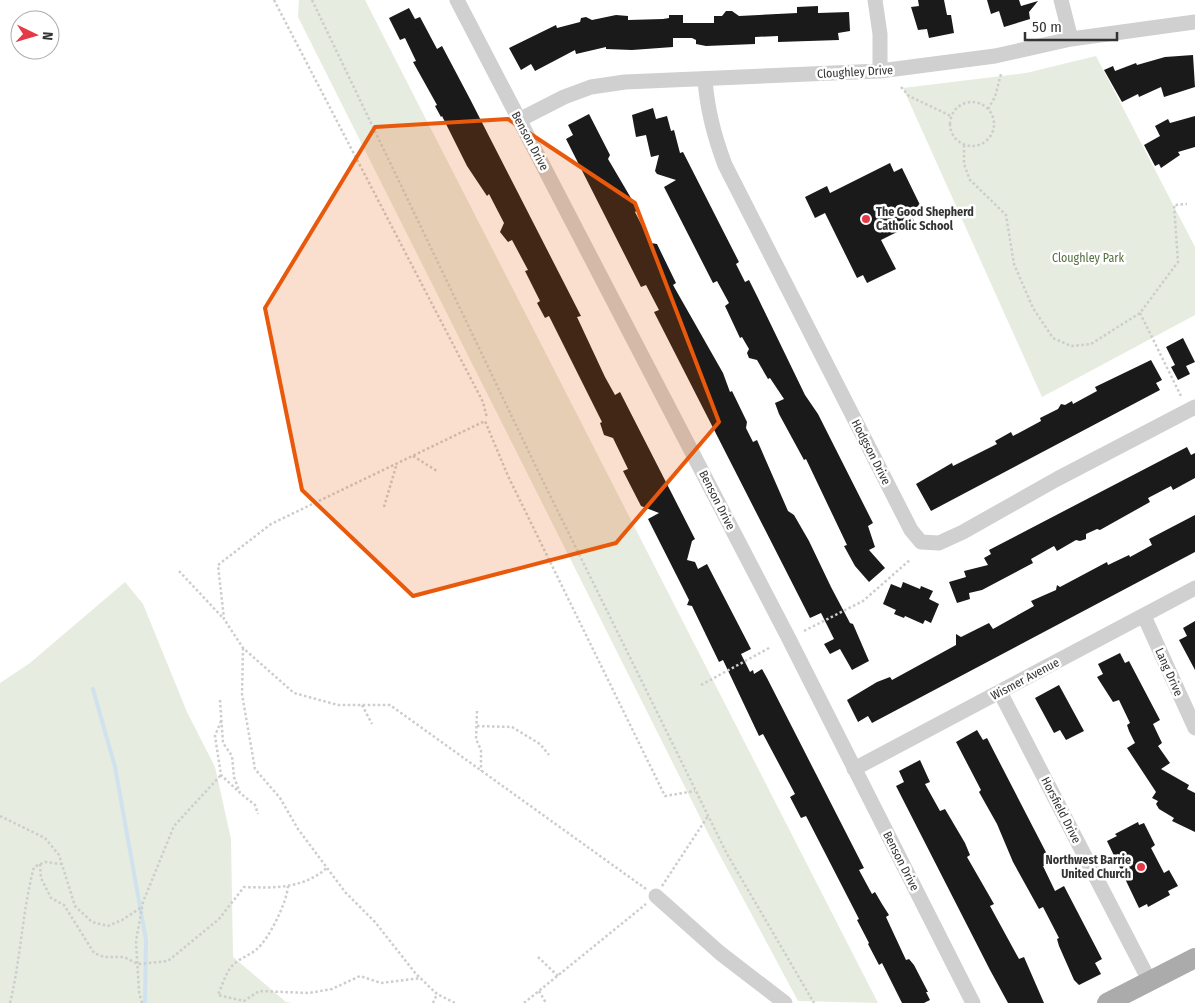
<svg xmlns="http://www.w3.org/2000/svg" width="1195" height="1003" font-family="'Fira Sans Condensed',sans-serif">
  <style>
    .green { fill: #e6ecdf }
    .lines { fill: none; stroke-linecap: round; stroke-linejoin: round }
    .stream { stroke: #cfe2ee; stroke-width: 4 }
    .building { fill: #1a1a1a }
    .path { stroke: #cdcdcd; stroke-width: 2.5; stroke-dasharray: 2.5 2.5; stroke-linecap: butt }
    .minor { stroke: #d0d0d0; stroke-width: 15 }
    .major { stroke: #ababab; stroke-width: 20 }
    .marked { fill: #e8590c; fill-opacity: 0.2; stroke: #e8590c; stroke-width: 4; stroke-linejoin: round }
    .poi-dot { fill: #e63946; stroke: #fff; stroke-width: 2 }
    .labels { text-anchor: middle; stroke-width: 5; stroke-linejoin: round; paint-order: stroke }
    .street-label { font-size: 12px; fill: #333; stroke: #fff }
    .poi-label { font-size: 12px; font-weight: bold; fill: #333; stroke: #fff; text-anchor: start }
    .park-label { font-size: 12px; fill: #56703f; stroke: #fff }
  </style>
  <rect width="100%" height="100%" fill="#fff"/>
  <path class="green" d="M299,0H365L878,1003L798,1001L709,835L298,17Z
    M1096,56L1195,247V315L1042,397L903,88L1026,73Z
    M125,582L143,604L187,712L215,767L231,839L233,957L286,1002L292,1003H0V683L30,663Z"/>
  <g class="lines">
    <path class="stream" d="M93,689L115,767L146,940L145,1003"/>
  </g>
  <path class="building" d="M918,0H944L947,15H951L954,33L929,38L927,29L918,30L911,7L919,6Z
    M987,0H1019L1021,6L1038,1L1029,12L1030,19L1004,27L999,11L991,14Z
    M818,6V13L849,12L850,31L838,33L839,40L778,42V36L755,37V44L706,46L696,44V40L692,38H673V47L632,50L606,49V47L576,54L575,50L535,71L531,64L521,70L509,48L556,25L557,28L580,22L581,18L586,17L592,20L616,15L628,16V20L663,19L669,18V15H683V23H714V16H722L726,11H732L739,16L777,14L797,13V7Z
    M409,8L415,19L420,17L437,49L442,46L470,99L581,316L577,317L605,377L615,395L620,392L695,539L692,541L687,560L695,562L698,569L707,564L751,649L741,654L750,672L753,670L754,674L762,669L767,678L864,868L859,870L872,894L875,892L882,904L889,915L886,917L906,960L909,959L914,965L928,992H926L930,1000L924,1003H902L882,963L879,965L868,944L869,943L857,920L859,919L806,816L801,818L790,797L795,794L763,734L759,736L723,660L719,662L692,606L687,605L689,600L648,519L659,513L641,506L623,471L628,469L613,438L604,435L600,423L602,422L549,316L545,318L537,303L540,301L525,271L528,270L512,240L508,242L500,232L504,223L489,194L487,196L467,166L442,116L441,117L435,106L437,105L413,62L416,61L405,38L400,40L389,18Z
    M1193,55L1195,87L1164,97L1161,87L1139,97L1138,94L1122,102L1104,70L1113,66L1115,71L1136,63L1137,65L1165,57Z
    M653,108L656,119L667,116L671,131L674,130L680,153L683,152L739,262L736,264L745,282L749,280L758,298L805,395L818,414L873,523L868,526L875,547L869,550L885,568L869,582L855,566L844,546L847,545L806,459L804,460L779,414L775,403L784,399L770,378L768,379L757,360L749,358L747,353L749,349L742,337L740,338L725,306L729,303L717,281L713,283L664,187L676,180L657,174L655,171L659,155L651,157L646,135L636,137L632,115Z
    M589,114L610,155L608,159L638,210L635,212L651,243L657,244L676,283L673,285L723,373L730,392L732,391L747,422L746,428L753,442L757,440L788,511L794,515L809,541L831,587L850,623L853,624L869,661L852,670L840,649L830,654L824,644L834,639L821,613L810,618L654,312L659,310L646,285L641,287L566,139L573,135L568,125Z
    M1195,116V147L1178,152L1180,155L1161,168L1159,164L1155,166L1144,145L1160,136L1155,126L1168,119L1170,123Z
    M890,163L894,172L902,168L920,205L909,211L915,223L881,240L896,269L867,283L863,275L857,278L825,213L815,218L805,197L827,186L830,193Z
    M1183,338L1195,362L1186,366L1190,374L1178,380L1171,367L1175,365L1166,347Z
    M1151,360L1162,380L1156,383L1160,390L931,511L916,484L952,463L953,466L997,444L995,441L1011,432L1013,436L1041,421L1040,418L1058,409L1061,404L1065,405L1072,401L1073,404L1097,391L1095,387Z
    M1187,447L1191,455L1195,453V478L1173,490L1171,486L1148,498L1150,502L1100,530L1097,529L1086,534V539L1080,541L1076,540L1057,551L1054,546L1031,559L1033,563L982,590L969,593L970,599L957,603L949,582L966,577L964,571L988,565L984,558L991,554L989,550Z
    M1195,515V552L872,723L868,716L858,722L847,700L877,682L890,677L892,680L956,645V634L961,637L989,623L993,629L1034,606L1031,601L1056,590L1057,585L1060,587L1107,562L1108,565L1129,555L1130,557L1152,545L1149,539Z
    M903,582L920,589L921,586L933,591L929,599L939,604L931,623L925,620L923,624L905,616L904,618L894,614L896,610L883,604L891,584L901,588Z
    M1195,621V670L1179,640L1187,636L1183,628Z
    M1120,653L1125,663L1129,661L1160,720L1153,724L1162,743L1158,746L1170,763L1161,769L1189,785L1187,789L1195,793V832L1172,821L1174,818L1159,809L1156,804L1158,801L1152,798L1156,792L1127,748L1135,743L1129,731L1127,725L1130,723L1119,700L1113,702L1097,677L1103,674L1098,664Z
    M1059,685L1084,731L1066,740L1060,730L1054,733L1035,698Z
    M977,730L983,740L987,738L1051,862L1043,866L1055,891L1064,886L1102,959L1095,963L1101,974L1079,985L1074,980L1059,946L1057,939L1059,938L1043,907L1039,909L1013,862L997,824L979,792L981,790L956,742Z
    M920,760L930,782L925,784L940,811L945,809L965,843L970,855L967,857L994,904L990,906L1019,959L1024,957L1044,1003H1008L990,970L896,786L904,782L899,771Z
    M1138,822L1139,825L1144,823L1155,845L1151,848L1164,873L1169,870L1178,886L1168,891L1170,895L1148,907L1147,904L1139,908L1107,841L1117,836L1115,834Z"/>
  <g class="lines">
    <path class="path" d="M274,0L483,402L487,418
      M312,0L538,471L727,854L814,1003
      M901,87L909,96L951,116
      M950 124a22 22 0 1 1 44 0a22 22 0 1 1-44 0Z
      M988,109L995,97L1001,74
      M964,145V164L970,180L1006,215L1014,264L1033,308L1053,338L1071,346L1091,344L1140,313L1178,262L1174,205L1187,204
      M1140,313L1182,398
      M413,456L437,471
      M384,507L397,463
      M179,571L223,618
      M804,631L863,601L911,559
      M243,648L242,694L255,769L280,798L298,829L345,892L375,922L416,974L437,994L455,1003
      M701,685L771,647
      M220,700L223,743L232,756L234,777L240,793L255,805L258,814
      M362,705L372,724
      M477,711L476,739L481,750V771
      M221,721L215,736L221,775L239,792
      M477,726L512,727L540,744L549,755
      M0,816L45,838L59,855L75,906L92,922L108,926L122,920L142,907
      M40,864L41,878L51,898L64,905L94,953L104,957H124L138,964L168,961L219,919L244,887C276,888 303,889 328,867
      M288,886C287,902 269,939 257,949C249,956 239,958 231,967C225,975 222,986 218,995L244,1001L259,991L309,993L332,989L360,976L381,983L421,978
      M662,886L708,816
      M646,889L390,705H338L294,693L243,648L224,619L218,565L271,524L485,421L508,476L665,796L695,791
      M538,957L558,976
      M539,991L546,1003
      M10,1003C21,958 22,912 34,867L45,862L61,864
      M142,1003L139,992L136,941L143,902L174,826L221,775
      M433,1003L437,994
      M524,1003L646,904"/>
    <path class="minor" d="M457,0L787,635L973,1003
      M875,0L880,34V71
      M1061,0L1071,39
      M705,79C707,110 714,136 725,165L911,530L921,542L939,543L963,532L1057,479L1195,407
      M519,120L564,97L591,87L625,82L880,71L995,56L1071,39L1195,22
      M1144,616L1195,728
      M1000,692L1149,980
      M854,769L1195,588
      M656,896L720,953L785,1003"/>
    <path class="major" d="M1107,1003L1195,958"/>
  </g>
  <path class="marked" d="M508,119L635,203L719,422L616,543L413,596L302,490L265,308L375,127Z"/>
  <g class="poi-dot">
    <circle cx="866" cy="219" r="5"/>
    <circle cx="1141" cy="867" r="5"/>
  </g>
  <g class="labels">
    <g class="street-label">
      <text transform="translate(855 72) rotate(-3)" y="4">Cloughley Drive</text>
      <text transform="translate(530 141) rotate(62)" y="4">Benson Drive</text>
      <text transform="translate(871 452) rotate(63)" y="4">Hodgson Drive</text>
      <text transform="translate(717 500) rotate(63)" y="4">Benson Drive</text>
      <text transform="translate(1169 672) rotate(66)" y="4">Lang Drive</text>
      <text transform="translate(1025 679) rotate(-28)" y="4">Wismer Avenue</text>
      <text transform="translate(1061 810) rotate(63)" y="4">Horsfield Drive</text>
      <text transform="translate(901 861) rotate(63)" y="4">Benson Drive</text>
    </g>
    <g class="poi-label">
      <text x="876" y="216">The Good Shepherd<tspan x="876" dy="14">Catholic School</tspan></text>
      <text x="1131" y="864" text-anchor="end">Northwest Barrie<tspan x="1131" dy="14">United Church</tspan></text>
    </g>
    <g class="park-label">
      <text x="1088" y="262">Cloughley Park</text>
    </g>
  </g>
  <g transform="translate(35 35) rotate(95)"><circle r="24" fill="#ffffff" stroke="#adadad"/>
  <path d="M0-4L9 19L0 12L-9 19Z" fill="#e63946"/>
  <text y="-8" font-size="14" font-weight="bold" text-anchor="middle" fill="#333333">N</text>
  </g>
  <path d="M1025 32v8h92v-8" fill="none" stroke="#333333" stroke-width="2.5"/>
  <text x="1032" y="32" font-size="15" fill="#333333" stroke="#ffffff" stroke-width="4" paint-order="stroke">50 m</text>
</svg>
